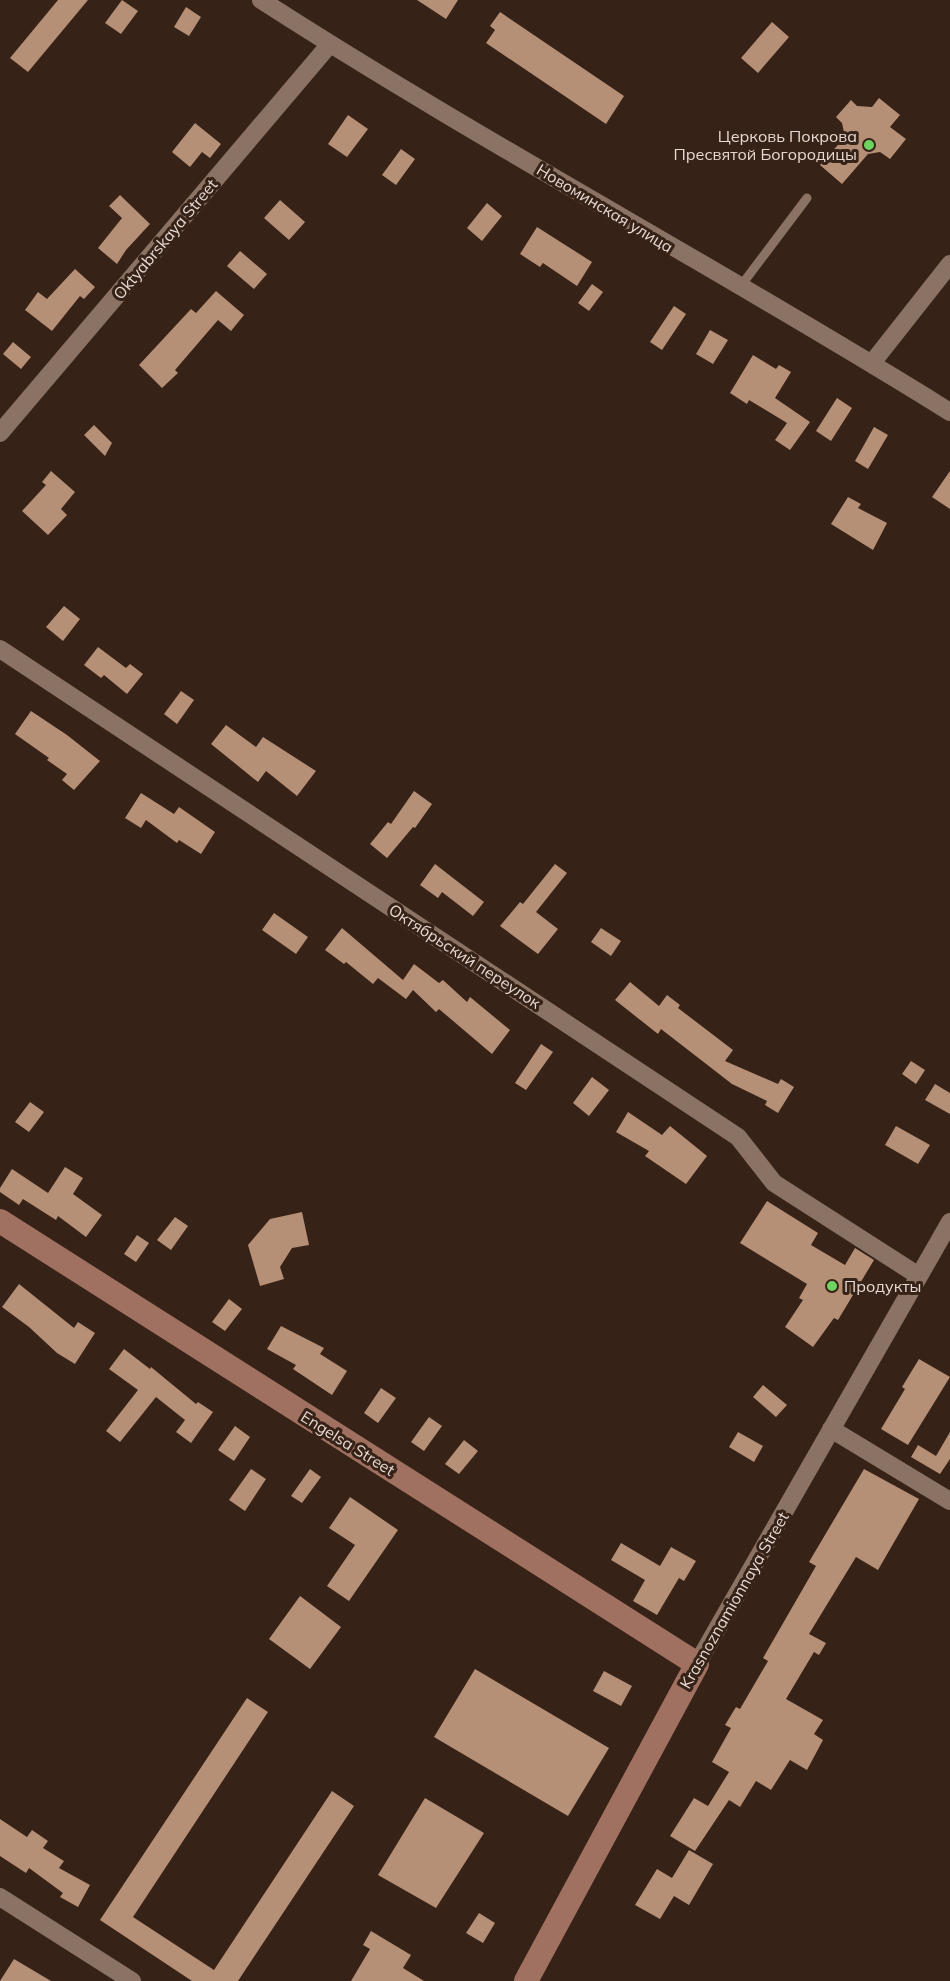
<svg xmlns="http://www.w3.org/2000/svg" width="950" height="1981" font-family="Mulish,sans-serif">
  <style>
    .building { fill: #b68f77 }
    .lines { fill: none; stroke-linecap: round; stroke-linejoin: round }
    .lane { stroke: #8a7264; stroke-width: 9 }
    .street { stroke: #8a7264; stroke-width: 18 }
    .secondary { stroke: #a07060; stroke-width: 24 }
    .poi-dot { fill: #6ed360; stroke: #362216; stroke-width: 2 }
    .labels { text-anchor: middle; stroke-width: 6; stroke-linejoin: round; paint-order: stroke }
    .poi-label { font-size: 16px; fill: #e7d9d2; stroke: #362216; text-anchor: end }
    .street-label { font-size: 16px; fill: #e7d9d2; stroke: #362216 }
  </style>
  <rect width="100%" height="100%" fill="#362216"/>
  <path class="building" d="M58,0H88L28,72L10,58Z
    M122,0L138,11L121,34L105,23Z
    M417,0H458L446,19Z
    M186,7L201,17L189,36L174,27Z
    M500,12L624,96L606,124L486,43L495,30L490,26Z
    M772,22L789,37L758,73L741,58Z
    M879,98L900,115L890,127L906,139L890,159L880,152L868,154L842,184L820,165L845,137L842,123L836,117L851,100L857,106L872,107Z
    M348,115L368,129L347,157L328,144Z
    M195,123L221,144L210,158L202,152L190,167L172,152Z
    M401,149L415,159L396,185L382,175Z
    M120,195L150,224L126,250L117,264L98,248L122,218L109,206Z
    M280,200L305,222L289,240L264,218Z
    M487,203L502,216L482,241L467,228Z
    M537,227L592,262L577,286L543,263L540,267L520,254Z
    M240,251L267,274L254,289L227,266Z
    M75,269L95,287L84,299L80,296L52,331L25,310L38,292L47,299Z
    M592,284L603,292L589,311L578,303Z
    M216,291L244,315L231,331L218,320L175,370L178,373L162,388L139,365L191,309L196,313Z
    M674,306L686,314L662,350L650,342Z
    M710,330L728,340L713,364L696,354Z
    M13,342L31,357L21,369L3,354Z
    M753,355L776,369L779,365L791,372L775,398L810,422L790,450L775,440L787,423L749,400L747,404L730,393Z
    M837,398L852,408L831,441L816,431Z
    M94,425L112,443L105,456L84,435Z
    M874,427L888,435L868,469L855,461Z
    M51,471L75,492L61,509L67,515L48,535L22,511L46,485L42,482Z
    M950,471V509L932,497Z
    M848,497L861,504L858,508L887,523L873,550L831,524Z
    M64,606L80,619L63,641L46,627Z
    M98,647L126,668L130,664L143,674L127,694L104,675L101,678L84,665Z
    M181,691L194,700L177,724L164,714Z
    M31,711L67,735L100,761L74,790L62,780L67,774L47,760L49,758L15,734Z
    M226,725L256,747L263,737L316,771L297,796L266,771L258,782L211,744Z
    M414,791L432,804L415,828L413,827L387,858L370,844L388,822L391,824Z
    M141,793L174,814L179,807L215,832L201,854L179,840L177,843L146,820L141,828L125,818Z
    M435,864L484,902L473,916L442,892L438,898L420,885Z
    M555,864L567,873L536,912L558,929L538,954L500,926L520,902L523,904Z
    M274,913L308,937L296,954L262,930Z
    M342,928L403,980L414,964L439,983L443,980L467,1002L470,997L510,1030L492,1054L439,1009L436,1012L413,990L406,999L378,978L373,984L346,962L344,964L325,950Z
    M601,928L621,941L611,956L591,942Z
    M630,982L659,1006L667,995L680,1005L678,1008L733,1050L725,1061L778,1084L781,1079L794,1087L778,1113L765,1105L767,1101L732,1084L661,1029L658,1034L615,1000Z
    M541,1044L553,1052L526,1090L515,1083Z
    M911,1061L925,1070L916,1084L902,1074Z
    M592,1077L609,1090L589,1116L573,1103Z
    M935,1084L950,1093V1114L925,1100Z
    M30,1102L44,1112L29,1132L15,1122Z
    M628,1112L662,1135L670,1126L707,1156L686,1184L645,1156L649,1151L616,1132Z
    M896,1126L930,1145L918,1164L885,1145Z
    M65,1167L83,1178L73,1194L102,1215L86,1237L58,1216L56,1220L23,1199L19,1205L0,1192V1188L12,1169L48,1193Z
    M767,1201L818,1233L811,1245L845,1265L855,1248L874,1260L838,1320L834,1318L813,1347L785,1327L803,1300L799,1298L807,1284L740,1243Z
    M302,1212L309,1245L292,1248L280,1267L284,1279L260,1286L248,1245L270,1219Z
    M175,1217L188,1226L171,1250L157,1240Z
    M137,1235L149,1243L136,1262L124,1254Z
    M19,1284L74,1328L78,1322L95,1333L75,1364L57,1353L29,1327L2,1307Z
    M229,1299L242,1309L225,1331L212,1322Z
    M281,1326L324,1348L320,1354L347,1371L332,1395L293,1369L296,1365L267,1349Z
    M124,1349L150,1369L151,1367L196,1404L198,1402L213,1412L191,1443L176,1432L185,1420L156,1397L120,1442L106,1431L138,1390L109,1369Z
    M919,1359L950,1377L908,1445L881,1429L905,1389L902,1387Z
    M763,1385L787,1405L776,1417L753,1397Z
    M381,1388L396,1398L378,1423L364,1413Z
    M429,1417L442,1426L424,1451L411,1442Z
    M235,1426L250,1437L234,1461L218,1450Z
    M738,1432L763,1446L754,1462L729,1447Z
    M950,1432V1459L940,1474L911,1457L918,1445L936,1456Z
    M464,1440L478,1451L459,1474L445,1464Z
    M251,1469L266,1479L245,1511L229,1500Z
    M310,1469L321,1477L302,1503L291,1496Z
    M864,1469L919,1499L878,1570L856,1557L809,1634L826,1643L819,1655L814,1652L786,1699L823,1720L814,1734L823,1740L807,1770L790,1760L771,1790L756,1781L740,1807L729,1800L695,1851L670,1836L694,1798L708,1806L729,1772L712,1762L731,1728L725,1725L736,1707L740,1709L768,1661L763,1658L816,1566L809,1562Z
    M350,1497L398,1530L349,1601L327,1586L355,1545L329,1528Z
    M621,1543L660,1566L671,1547L696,1561L684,1581L679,1578L657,1615L633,1601L645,1580L611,1560Z
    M300,1596L341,1627L310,1669L269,1639Z
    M475,1669L609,1748L568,1816L434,1737Z
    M604,1671L632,1686L621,1706L593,1691Z
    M247,1698L268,1712L133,1917L214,1970L332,1791L354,1806L238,1981H192L100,1920Z
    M425,1798L484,1833L436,1908L378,1875Z
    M0,1819L27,1837L32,1830L48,1841L43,1848L64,1861L59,1868L90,1885L78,1907L60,1897L63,1893L29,1868L26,1873L0,1856Z
    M689,1850L713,1864L689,1905L674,1896L660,1919L635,1905L657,1869L672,1878Z
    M479,1913L495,1923L483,1943L466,1933Z
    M371,1931L411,1955L403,1968L424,1981H351L370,1949L363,1945Z
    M14,1959L51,1981H0Z"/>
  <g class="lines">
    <path class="lane" d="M740,287L807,198"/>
    <path class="street" d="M261,0C486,145 723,270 950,412
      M872,363L950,264
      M0,433L330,44
      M0,649L738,1137L774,1183L919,1276
      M831,1429L950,1501
      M697,1664L950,1222
      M0,1897L132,1981"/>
    <path class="secondary" d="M0,1221L697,1664L526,1981"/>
  </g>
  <g class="poi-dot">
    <circle cx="869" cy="145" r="6"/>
    <circle cx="832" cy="1286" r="6"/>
  </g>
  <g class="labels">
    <g class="poi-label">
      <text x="857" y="142">Церковь Покрова<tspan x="857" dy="18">Пресвятой Богородицы</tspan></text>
      <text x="844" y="1292" text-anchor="start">Продукты</text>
    </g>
    <g class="street-label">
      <text transform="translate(605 208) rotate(31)" y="6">Новоминская улица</text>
      <text transform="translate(165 239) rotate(-50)" y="6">Oktyabrskaya Street</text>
      <text transform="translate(465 956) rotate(33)" y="6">Октябрьский переулок</text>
      <text transform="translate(348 1443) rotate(32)" y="6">Engelsa Street</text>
      <text transform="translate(734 1600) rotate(-60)" y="6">Krasnoznamionnaya Street</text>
    </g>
  </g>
</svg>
